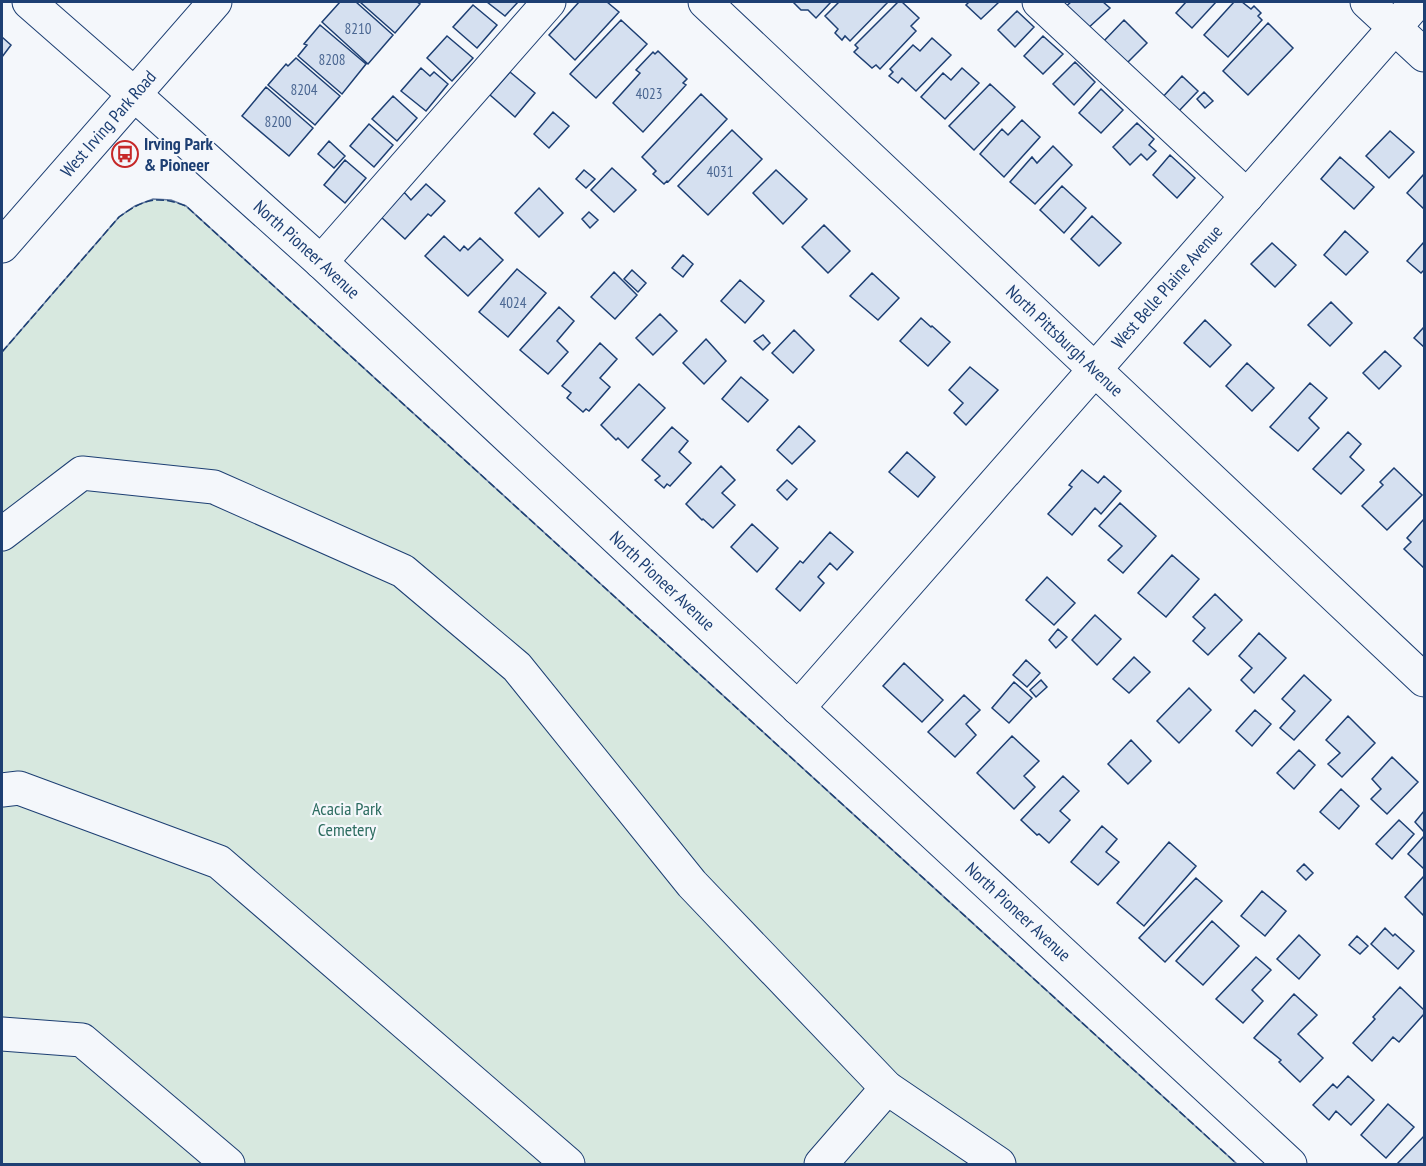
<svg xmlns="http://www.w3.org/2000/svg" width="1426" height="1166" font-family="'PT Sans Narrow',sans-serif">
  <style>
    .green { fill: #d7e8df; stroke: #687fa3; stroke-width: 1.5 }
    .building { fill: #d5e0f0; stroke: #1d3f73; stroke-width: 1.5 }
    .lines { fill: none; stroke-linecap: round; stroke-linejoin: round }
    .minor-casing { stroke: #1d3f73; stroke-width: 35 }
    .major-casing { stroke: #1d3f73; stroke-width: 35 }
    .minor { stroke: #f4f7fb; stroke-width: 33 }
    .major { stroke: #f4f7fb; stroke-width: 33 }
    .fence { stroke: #1d3f73; stroke-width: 1.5; stroke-dasharray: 8 3; stroke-linecap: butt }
    .labels { text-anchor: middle; stroke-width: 4.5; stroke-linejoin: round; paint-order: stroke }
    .number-label { font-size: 15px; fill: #4b6792 }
    .street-label { font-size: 18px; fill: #1d3f73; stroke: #f4f7fb }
    .poi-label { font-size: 18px; font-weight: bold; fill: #1d3f73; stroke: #f4f7fb; text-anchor: start }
    .park-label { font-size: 18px; fill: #2c6c60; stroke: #f4f7fb }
  </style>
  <rect width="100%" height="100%" fill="#f4f7fb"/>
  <path class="green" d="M153,199L171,200L186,206L1237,1164H2V352L119,217L135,206Z"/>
  <path class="building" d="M340,2H356L393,35L368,64L322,22Z
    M360,2H417L420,4L395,33Z
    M487,2H518L505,16Z
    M579,2H607L619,12L575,60L549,35Z
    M793,2H831L816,18L808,10H801Z
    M839,2H886L887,3L850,41L845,36L842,40L835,33L838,29L825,16Z
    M898,2H902L919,18L911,26L916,31L880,69L876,65L872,68L854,52L858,48L855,45Z
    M969,2H999L981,19L966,5Z
    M1071,2H1103L1110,8L1086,30L1064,8Z
    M1186,2H1216L1192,28L1176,13Z
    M1234,2H1242L1251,9L1254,6L1261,13L1258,16L1262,20L1228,57L1204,35Z
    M473,5L497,25L477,48L453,27Z
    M1017,11L1034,27L1015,47L998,30Z
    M621,20L647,44L596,98L570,74Z
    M1124,20L1147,43L1125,65L1102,43Z
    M1268,23L1293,48L1248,95L1223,71Z
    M320,25L366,64L342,94L298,56L307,45L304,44Z
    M447,36L473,58L452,81L427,58Z
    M1043,36L1063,54L1043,74L1024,56Z
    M2,37L11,45L2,57Z
    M932,38L951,55L916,91L902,78L898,83L889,76L893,72L890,69L913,45L920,51Z
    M658,51L687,79L683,83L686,85L643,132L613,103L640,73L636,70L653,52L655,54Z
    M296,58L340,96L315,125L268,85L286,64L288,66Z
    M1075,62L1095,82L1074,105L1053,84Z
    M421,68L430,76L434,72L448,84L426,111L401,91Z
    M962,68L979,83L945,119L921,97L943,73L951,80Z
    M510,72L535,93L515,117L490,95Z
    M1182,76L1198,91L1177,113L1161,99Z
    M990,84L1015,107L974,150L949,126Z
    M266,87L313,128L289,156L242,116Z
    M1101,89L1123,110L1101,133L1079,113Z
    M1204,92L1213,101L1205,108L1197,99Z
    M701,94L727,119L668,182L667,181L664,184L653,174L656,171L642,157Z
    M393,96L417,118L397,141L372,119Z
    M553,112L569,126L549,148L534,134Z
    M1022,120L1040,137L1004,177L980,154L1002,129L1008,135Z
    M1137,123L1154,139L1149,145L1156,151L1147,160L1141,154L1130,165L1113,147Z
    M369,124L393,145L374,167L350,146Z
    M732,130L762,159L708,215L678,186Z
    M1390,131L1414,152L1389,178L1366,156Z
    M329,141L345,156L334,168L318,154Z
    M1053,146L1072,165L1035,204L1010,182L1032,157L1037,163Z
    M1170,155L1195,178L1177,198L1153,175Z
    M1340,157L1374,187L1354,209L1321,179Z
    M345,160L366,178L345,203L324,185Z
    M612,168L636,190L614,212L591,190Z
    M584,170L595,179L586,188L576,179Z
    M776,170L807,199L783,224L753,193Z
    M1424,174V209L1407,193Z
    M426,184L445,201L431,216L428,214L405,239L381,217L404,192L411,200Z
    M1062,186L1086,208L1064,233L1040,210Z
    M539,188L563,213L539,237L515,213Z
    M589,212L598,220L590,228L582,219Z
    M1092,216L1121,243L1099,266L1071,239Z
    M824,225L850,251L828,273L802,247Z
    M1345,231L1368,252L1346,275L1324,255Z
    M444,236L460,251L464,246L468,250L480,238L503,260L468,296L425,256Z
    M1424,242V270L1421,273L1407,261Z
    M1272,243L1296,265L1275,287L1251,264Z
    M683,255L693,264L683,277L672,268Z
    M517,269L546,293L508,337L479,312Z
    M632,270L646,283L638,292L624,279Z
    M614,272L637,295L615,319L591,297Z
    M872,273L899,298L878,320L850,296Z
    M740,280L764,301L745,323L721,301Z
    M1331,302L1352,323L1330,346L1308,325Z
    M559,307L574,321L557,341L568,352L548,374L520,350Z
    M660,314L677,331L653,355L636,338Z
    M921,318L931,327L932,326L950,342L928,366L900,341Z
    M1205,320L1231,345L1210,367L1184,343Z
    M1424,327V347L1414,338Z
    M794,330L814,350L793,373L772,353Z
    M763,335L770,343L763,350L754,341Z
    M706,339L726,361L704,384L683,363Z
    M600,343L617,359L600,378L610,387L589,411L586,409L583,412L567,398L571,393L562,386Z
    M1385,351L1401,366L1379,389L1363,373Z
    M1247,363L1274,388L1252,411L1226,386Z
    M970,367L998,390L966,425L954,413L963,403L949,390Z
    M741,377L768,400L748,422L722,399Z
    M1310,383L1327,398L1309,418L1319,428L1298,451L1270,427Z
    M639,384L665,408L628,448L618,438L616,440L601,425Z
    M799,426L815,441L792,464L777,450Z
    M672,427L688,441L679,452L691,463L670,486L667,484L664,488L655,480L660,476L642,460Z
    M1348,432L1361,444L1350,457L1364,470L1341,494L1313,469Z
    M907,452L935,477L918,497L889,472Z
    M721,466L735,480L722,493L735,505L713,528L703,519L702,520L686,504Z
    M1394,468L1422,495L1387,530L1362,506L1383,485L1380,482Z
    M1082,470L1098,483L1104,476L1121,491L1101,514L1095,508L1072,535L1048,514L1072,487L1069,485Z
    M787,480L797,489L787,500L777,490Z
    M1120,503L1156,536L1123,573L1108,560L1122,546L1099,526Z
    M1424,519V568L1404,549L1411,542L1407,538Z
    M752,524L778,548L757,572L731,547Z
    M830,532L853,552L837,570L830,563L818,577L824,583L800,611L776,589L800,561L803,563Z
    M1172,555L1199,579L1166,617L1138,593Z
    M1047,577L1075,603L1054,625L1026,600Z
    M1215,594L1242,620L1208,655L1193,641L1205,628L1193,617Z
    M1095,615L1121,639L1097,665L1072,640Z
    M1058,629L1067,637L1056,648L1049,640Z
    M1259,633L1286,658L1254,693L1241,680L1252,668L1239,656Z
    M1134,657L1150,672L1129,693L1113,679Z
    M1026,660L1040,673L1027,687L1013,675Z
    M904,663L943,700L922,722L883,686Z
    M1304,675L1331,700L1294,740L1280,728L1295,711L1282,699Z
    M1041,680L1047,687L1036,697L1030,690Z
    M1014,682L1032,698L1009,723L992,708Z
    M1189,688L1211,710L1179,743L1157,721Z
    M964,695L980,710L966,724L976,735L955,757L928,732Z
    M1255,710L1271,724L1252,746L1236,731Z
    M1348,716L1375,743L1342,777L1328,764L1340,753L1326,740Z
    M1012,736L1039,761L1024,776L1035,787L1014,809L977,773Z
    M1131,740L1151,761L1128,784L1108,764Z
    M1299,750L1315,765L1294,789L1277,773Z
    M1392,757L1418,782L1387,814L1371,799L1381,789L1372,779Z
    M1063,776L1079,791L1060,811L1070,820L1049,843L1039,834L1037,835L1021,820Z
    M1341,789L1359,806L1339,829L1320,812Z
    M1424,811V832L1415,822Z
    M1399,820L1414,834L1392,859L1376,844Z
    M1102,826L1117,839L1106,852L1119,862L1098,885L1071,862Z
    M1424,836V867L1423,868L1408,854Z
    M1169,842L1196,866L1144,926L1117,903Z
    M1304,864L1313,873L1306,880L1297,871Z
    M1424,876V913L1423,915L1405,897Z
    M1196,878L1222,901L1165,962L1139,938Z
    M1262,891L1286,911L1265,936L1241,916Z
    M1212,921L1239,946L1203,985L1176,961Z
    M1385,928L1393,936L1395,934L1414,951L1398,969L1371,944Z
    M1299,935L1320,955L1299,979L1277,959Z
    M1357,936L1368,946L1360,954L1349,945Z
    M1256,957L1271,970L1252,990L1263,1001L1243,1023L1216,999Z
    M1400,987L1424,1010V1014L1399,1042L1393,1037L1372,1061L1353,1043L1375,1019L1373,1017Z
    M1294,994L1317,1015L1298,1034L1323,1058L1300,1082L1279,1062L1281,1060L1254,1038Z
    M1348,1076L1374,1100L1351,1125L1336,1111L1329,1120L1313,1105L1333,1084L1337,1088Z
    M1388,1104L1414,1127L1386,1158L1361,1135Z
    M1424,1136V1164H1397Z"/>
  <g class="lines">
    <defs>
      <g id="minor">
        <path id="s1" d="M29,2L134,94L321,262L798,708L1290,1164"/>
        <path id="s2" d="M705,2L1424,680"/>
        <path d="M1039,2L1247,196"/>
        <path d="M1367,2L1424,55"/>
        <path d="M321,262L549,2"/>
        <path d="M2,534L82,473L214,487L403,571L517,667L692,884L887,1088L999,1164"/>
        <path id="s3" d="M798,708L1417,2"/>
        <path d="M2,790L19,788L219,862L568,1164"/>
        <path d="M2,1034L82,1040L228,1164"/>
        <path d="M821,1164L887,1088"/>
      </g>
      <g id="major">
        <path id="s4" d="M2,246L215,2"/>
      </g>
    </defs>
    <use href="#minor" class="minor-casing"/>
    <use href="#major" class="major-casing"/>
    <use href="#minor" class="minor"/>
    <use href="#major" class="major"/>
    <path class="fence" d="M2,352L119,217C144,199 157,195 186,206L1237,1164"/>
  </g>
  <defs>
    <symbol id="bus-ring" viewBox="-11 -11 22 22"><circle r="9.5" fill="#f4f7fb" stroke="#c62828" stroke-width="1.5"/><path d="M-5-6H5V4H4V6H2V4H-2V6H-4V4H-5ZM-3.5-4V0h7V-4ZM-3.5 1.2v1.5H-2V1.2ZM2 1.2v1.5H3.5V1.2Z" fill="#c62828"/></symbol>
  </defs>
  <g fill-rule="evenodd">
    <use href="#bus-ring" x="110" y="139" width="30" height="30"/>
  </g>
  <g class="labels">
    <g class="number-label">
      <text x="358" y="34">8210</text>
      <text x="332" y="65">8208</text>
      <text x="304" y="95">8204</text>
      <text x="649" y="99">4023</text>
      <text x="278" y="127">8200</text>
      <text x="720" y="177">4031</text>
      <text x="513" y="308">4024</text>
    </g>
    <g class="street-label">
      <text dy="6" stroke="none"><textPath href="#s4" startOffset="162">West Irving Park Road</textPath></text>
      <text dy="6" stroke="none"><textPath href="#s1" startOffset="372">North Pioneer Avenue</textPath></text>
      <text dy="6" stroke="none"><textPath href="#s3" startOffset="560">West Belle Plaine Avenue</textPath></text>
      <text dy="6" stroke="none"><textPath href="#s2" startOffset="494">North Pittsburgh Avenue</textPath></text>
      <text dy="6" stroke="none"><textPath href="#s1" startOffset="858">North Pioneer Avenue</textPath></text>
      <text dy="6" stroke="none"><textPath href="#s1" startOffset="1344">North Pioneer Avenue</textPath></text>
    </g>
    <g class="poi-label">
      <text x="144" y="150">Irving Park<tspan x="144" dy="21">&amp; Pioneer</tspan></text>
    </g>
    <g class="park-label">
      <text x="347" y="815">Acacia Park<tspan x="347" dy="21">Cemetery</tspan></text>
    </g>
  </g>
  <rect width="1426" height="1166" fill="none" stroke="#1d3f73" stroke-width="6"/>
</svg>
